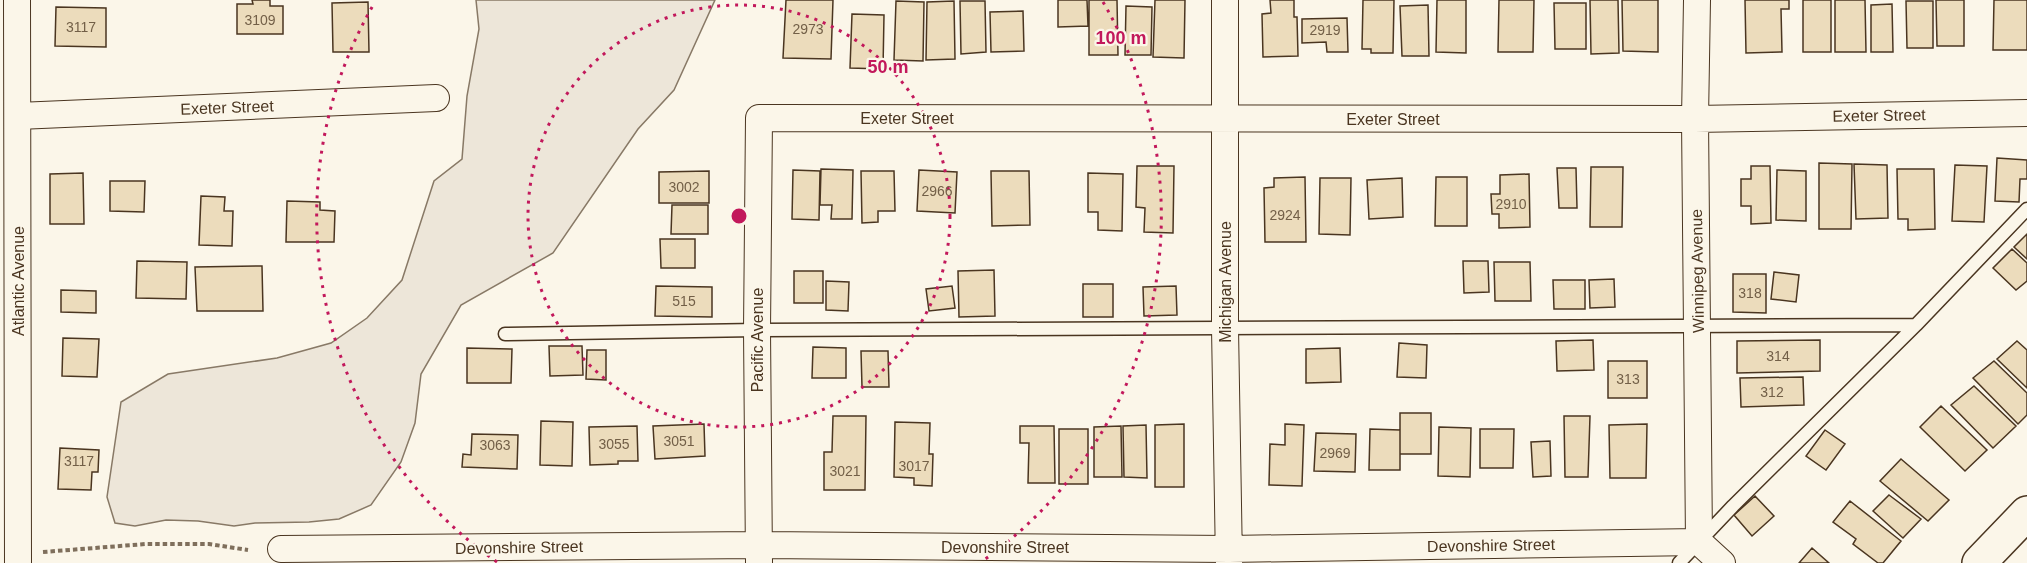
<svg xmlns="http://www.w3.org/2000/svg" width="2027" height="563" font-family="Helvetica,sans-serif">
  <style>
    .green { fill: #ede6d9; stroke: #887966; stroke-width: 1.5 }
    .building { fill: #ecdcbc; stroke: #4a3520; stroke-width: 1.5 }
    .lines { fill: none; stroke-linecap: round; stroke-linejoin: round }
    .service-casing { stroke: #4a3520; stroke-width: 15 }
    .minor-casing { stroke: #4a3520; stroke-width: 28 }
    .secondary-casing { stroke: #4a3520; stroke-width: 36 }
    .path { stroke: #7f6f5c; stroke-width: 4; stroke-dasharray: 4.5 3; stroke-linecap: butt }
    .service { stroke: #fbf6e9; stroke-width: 12 }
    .minor { stroke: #fbf6e9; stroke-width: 26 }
    .secondary { stroke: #fbf6e9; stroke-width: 33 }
    .ring { fill: none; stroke: #c2185b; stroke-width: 3; stroke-dasharray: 3 6 }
    .labels { text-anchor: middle; stroke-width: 4.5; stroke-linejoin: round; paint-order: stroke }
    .number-label { font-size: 14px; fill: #725f47 }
    .street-label { font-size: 16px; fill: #4a3520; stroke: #fbf6e9 }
    .centre { fill: #c2185b; stroke: #fbf6e9; stroke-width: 3 }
    .ring-label { font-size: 18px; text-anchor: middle; font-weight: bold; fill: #c2185b; stroke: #fbf6e9; stroke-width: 4.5; stroke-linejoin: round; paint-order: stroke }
  </style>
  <rect width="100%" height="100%" fill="#fbf6e9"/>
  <path class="green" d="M476,0H715L674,90L638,129L553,253L461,305L421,374L415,423L401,462L371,505L339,519L309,522L255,523L234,526L198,521L166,520L135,526L115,523L107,497L121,402L168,374L277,358L331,343L367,318L402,280L434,181L462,159L467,96L479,29Z"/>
  <path class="building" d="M252,0H270V6H283V34H237V4H253Z
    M786,0H833L831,59L783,58Z
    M1058,0H1087L1088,26L1058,27Z
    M1089,0H1117L1118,55H1089Z
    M1155,0H1185L1184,58L1153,57Z
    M1270,0H1294V17H1297L1298,56L1263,57L1262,14L1271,13Z
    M1363,0H1394L1393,53H1371V49H1362Z
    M1437,0H1466V53L1436,52Z
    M1499,0H1534L1533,52H1498Z
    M1590,0H1618L1619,53L1591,54Z
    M1622,0H1658V52L1623,51Z
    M1745,0H1789V9H1781L1782,52L1746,53Z
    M1803,0H1831V52H1803Z
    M1835,0H1865L1866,52H1835Z
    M1936,0H1964V46H1937Z
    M1994,0H2027V50H1993Z
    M896,1L924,2L923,61L894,60Z
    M954,1L955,59L926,60L927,2Z
    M960,1H985L986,52L961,54Z
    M1906,1H1933V48H1907Z
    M368,2L369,52H333L332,3Z
    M1554,3H1586V49H1555Z
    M1892,4L1893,52H1871V5Z
    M1428,5L1429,56H1402L1400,6Z
    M1126,6L1152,7L1151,55H1125Z
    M56,7L106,8V47L55,46Z
    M1023,11L1024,51L991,52L990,12Z
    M852,14L884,15L883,69L850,68Z
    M1347,18L1348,52H1327L1326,42L1302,43V19Z
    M1997,158L2027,160V179H2020L2019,202L1995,201Z
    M1819,163L1852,164L1851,229H1819Z
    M1854,164L1887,165L1888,218L1856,219Z
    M1955,165L1987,166L1984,222L1952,221Z
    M1137,166H1174L1173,233L1144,232L1145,208L1136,207Z
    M1751,166H1770L1771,223L1751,224V206H1741V179H1751Z
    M1591,167H1623L1622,227H1590Z
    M1557,168H1576L1577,208H1559Z
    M821,169L853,170L852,219H831L832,205H820Z
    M1897,169H1934L1935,229L1908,230V219H1898Z
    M793,170L820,171L819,220L792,219Z
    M919,170L957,172L955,213L917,211Z
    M1777,170L1806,171V221L1776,220Z
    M709,171V203H659V172Z
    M861,171H894L895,211H878V222L862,223Z
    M991,171H1029L1030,225L992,226Z
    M83,173L84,224H50V174Z
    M1088,173L1123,174L1122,231L1098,230V212H1088Z
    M1529,174L1530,227L1499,228V214H1492L1491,194H1500V175Z
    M1305,177L1306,242H1265L1264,188L1274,187V178Z
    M1436,177H1467V226H1435Z
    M1320,178H1351L1350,235L1319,234Z
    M1402,178L1403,217L1369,219L1367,180Z
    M110,181H145L144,212L110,211Z
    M201,196L225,197L224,211H233L232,246L199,245Z
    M287,201L320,202V210L335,211L334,242H286Z
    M672,205H708V234H671Z
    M2027,234V259L2014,247Z
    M660,239H695V268H661Z
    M2012,249L2027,263V281L2016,290L1993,268Z
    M137,261L187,262L186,299L136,298Z
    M1463,261H1488L1489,292L1464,293Z
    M1494,262H1530L1531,301H1495Z
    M262,266L263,311H197L195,267Z
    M994,270L995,316L959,317L958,271Z
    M794,271H823V303H794Z
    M1774,272L1799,275L1796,302L1771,299Z
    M1733,274H1766V313L1733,312Z
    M1614,279L1615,307L1590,308L1589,280Z
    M1553,280H1585V309H1554Z
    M826,281L849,282L848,311L826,310Z
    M1083,284H1113V317H1083Z
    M656,286L712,287V317L655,316Z
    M952,286L955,308L929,311L926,289Z
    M1176,286L1177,315L1144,316L1143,287Z
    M61,290L96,291V313L61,312Z
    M63,338L99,339L97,377L62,376Z
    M1593,340L1594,370L1557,371L1556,341Z
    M1820,340V371L1737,373V341Z
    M2017,341L2027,350V388L1997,359Z
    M1399,343L1427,345L1426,378L1397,377Z
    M549,346H582L583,375L550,376Z
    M813,347L846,348V378H812Z
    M467,348L512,349L511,383H467Z
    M1340,348L1341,382L1306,383V349Z
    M587,350H606V380L586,379Z
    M861,351H888L889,387H862Z
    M1608,361H1647V398H1608Z
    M1994,361L2027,393V415L2018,424L1973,378Z
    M1803,377L1804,405L1741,407L1740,378Z
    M1974,386L2016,426L1993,448L1951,405Z
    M1941,406L1987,450L1965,471L1920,427Z
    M1400,413H1431V454H1400Z
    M833,416H866L865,490H824V452H832Z
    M1564,416H1590L1588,477H1565Z
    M541,421L573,422L572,466L540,465Z
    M895,422L930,423L929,454H933L932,486L914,485V478L894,477Z
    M704,424L705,456L655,459L653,426Z
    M1184,424V487H1155V425Z
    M1285,424L1304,425L1302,486L1269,485L1270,444L1285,445Z
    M1647,424L1646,478H1610L1609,425Z
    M1146,425L1147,478L1124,477L1123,426Z
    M637,426L638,461H618V464L590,465L589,427Z
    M1020,426H1054L1055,483H1028L1029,443H1020Z
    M1121,426L1122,477H1094V427Z
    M1439,427L1471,428L1470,477L1438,476Z
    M1059,429H1088V484H1059Z
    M1370,429L1400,430V470H1369Z
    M1480,429H1514L1513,468H1480Z
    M1825,430L1845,444L1826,470L1806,456Z
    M1316,433L1356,434L1355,472L1314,471Z
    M472,434L518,435L517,469L462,467L463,454L471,455Z
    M1550,441L1551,476L1533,477L1531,442Z
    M60,448L99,450L98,472H92L91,490L58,489Z
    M1901,459L1949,500L1928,521L1880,481Z
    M1889,495L1921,519L1903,538L1873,511Z
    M1755,496L1774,516L1752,536L1734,515Z
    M1850,501L1901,541L1883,563H1878L1853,544L1856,539L1833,522Z
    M1812,548L1829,563H1799Z"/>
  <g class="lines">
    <defs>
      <path id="service" d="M505,334L757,330L1916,325
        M1679,563L1733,506L1916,325L2027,209"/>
      <path id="minor" d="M17,0L18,563
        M1225,0V328L1229,563
        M1697,0L1695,119L1699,542
        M18,116L436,98
        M281,549L759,545L1229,549L1699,542L1722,563
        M759,563L757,330L759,118L1695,119L2027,113"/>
      <path id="secondary" d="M1979,563L2027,513"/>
    </defs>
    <use href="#service" class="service-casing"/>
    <use href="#minor" class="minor-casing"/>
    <use href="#secondary" class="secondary-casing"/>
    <path class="path" d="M43,552L146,544H209L248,550"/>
    <use href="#service" class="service"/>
    <use href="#minor" class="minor"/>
    <use href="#secondary" class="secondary"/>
  </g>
  <g class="ring">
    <circle cx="739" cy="216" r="211"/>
    <path d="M497 562A422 422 0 0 1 375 2M1103 2A422 422 0 0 1 981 562"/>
  </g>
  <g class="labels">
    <g class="number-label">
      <text x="260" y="25">3109</text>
      <text x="81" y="32">3117</text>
      <text x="808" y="34">2973</text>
      <text x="1325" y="35">2919</text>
      <text x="684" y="192">3002</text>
      <text x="937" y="196">2966</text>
      <text x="1511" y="209">2910</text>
      <text x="1285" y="220">2924</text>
      <text x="1750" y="298">318</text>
      <text x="684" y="306">515</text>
      <text x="1778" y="361">314</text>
      <text x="1628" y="384">313</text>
      <text x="1772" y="397">312</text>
      <text x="679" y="446">3051</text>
      <text x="614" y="449">3055</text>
      <text x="495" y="450">3063</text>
      <text x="1335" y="458">2969</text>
      <text x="79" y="466">3117</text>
      <text x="914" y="471">3017</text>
      <text x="845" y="476">3021</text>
    </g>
    <g class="street-label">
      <text transform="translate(227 107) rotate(-2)" y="6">Exeter Street</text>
      <text transform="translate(1879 115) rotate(-1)" y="6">Exeter Street</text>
      <text x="907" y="124">Exeter Street</text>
      <text x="1393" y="125">Exeter Street</text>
      <text transform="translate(1697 271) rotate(-91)" y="6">Winnipeg Avenue</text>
      <text transform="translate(18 281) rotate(-90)" y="6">Atlantic Avenue</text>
      <text transform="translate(1225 282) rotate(-90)" y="6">Michigan Avenue</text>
      <text transform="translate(757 340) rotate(-90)" y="6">Pacific Avenue</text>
      <text transform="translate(1491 545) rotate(-1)" y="6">Devonshire Street</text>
      <text transform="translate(519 547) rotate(-1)" y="6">Devonshire Street</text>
      <text x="1005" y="553">Devonshire Street</text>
    </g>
  </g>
  <circle cx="739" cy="216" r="9" class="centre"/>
  <g class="ring-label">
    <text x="1121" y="44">100 m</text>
    <text x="888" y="73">50 m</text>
  </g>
</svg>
